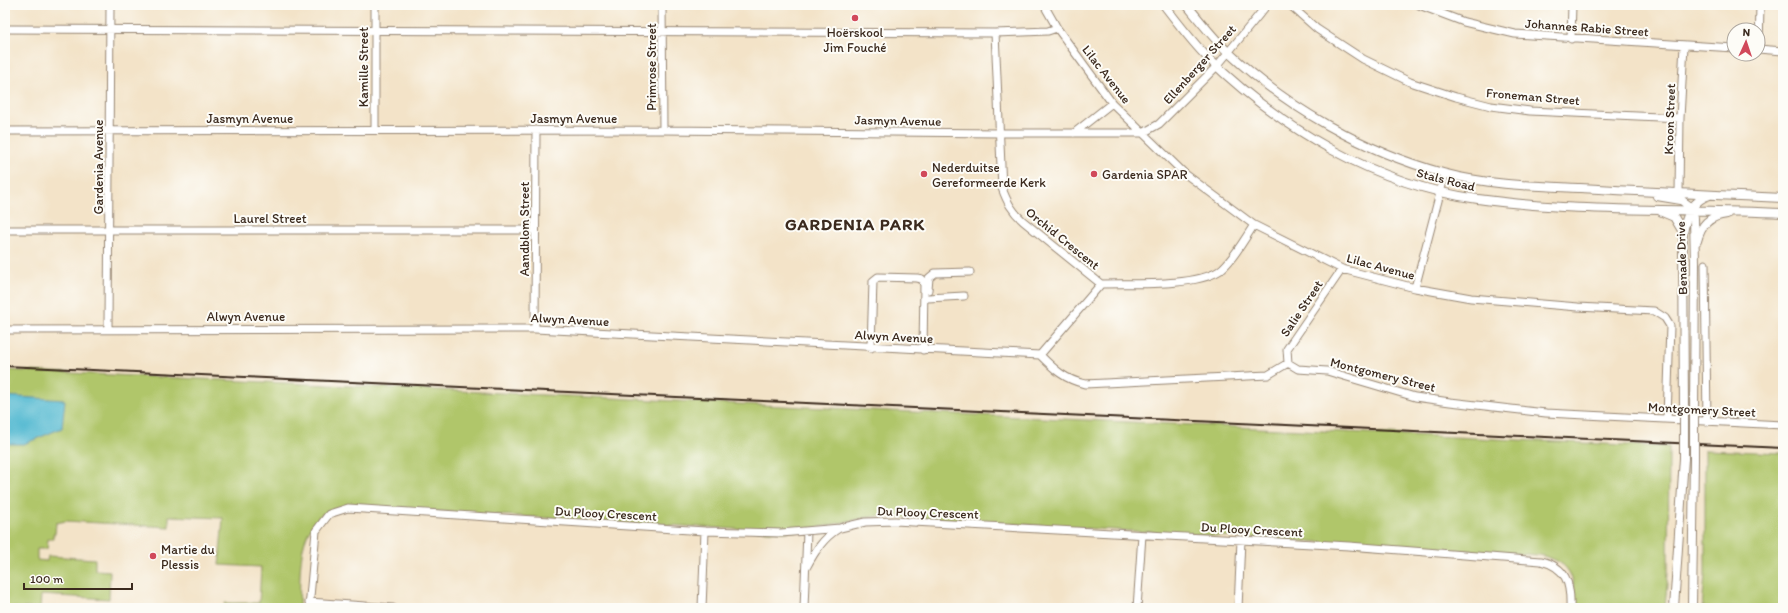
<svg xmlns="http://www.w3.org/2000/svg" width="1788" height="613" font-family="Itim,sans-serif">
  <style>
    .green { fill: #b0c66a; stroke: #767844 }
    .water { fill: #53b9d1; stroke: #477278 }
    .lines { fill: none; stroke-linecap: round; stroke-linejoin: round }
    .minor-casing { stroke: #978673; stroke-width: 9 }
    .tertiary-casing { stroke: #978673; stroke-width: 10 }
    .minor { stroke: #fff; stroke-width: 7 }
    .tertiary { stroke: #fff; stroke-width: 8 }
    .rail { stroke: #3b2a1e; stroke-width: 2 }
    .tertiary-bridge-casing { stroke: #978673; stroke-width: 10; stroke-linecap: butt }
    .tertiary-bridge { stroke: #fff; stroke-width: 8 }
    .poi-dot { fill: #d1495b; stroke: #fdfcf7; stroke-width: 1.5 }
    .labels { text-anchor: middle; stroke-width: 4; stroke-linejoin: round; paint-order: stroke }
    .street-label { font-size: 13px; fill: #3b2a1e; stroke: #fdfcf7 }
    .poi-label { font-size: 13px; fill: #3b2a1e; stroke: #fdfcf7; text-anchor: start }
    .district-label { font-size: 17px; font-weight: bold; letter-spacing: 1px; fill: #3b2a1e; stroke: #fdfcf7 }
  </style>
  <rect width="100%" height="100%" fill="#fdfcf7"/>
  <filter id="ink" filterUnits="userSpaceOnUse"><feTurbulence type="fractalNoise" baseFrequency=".025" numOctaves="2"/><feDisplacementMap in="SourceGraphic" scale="8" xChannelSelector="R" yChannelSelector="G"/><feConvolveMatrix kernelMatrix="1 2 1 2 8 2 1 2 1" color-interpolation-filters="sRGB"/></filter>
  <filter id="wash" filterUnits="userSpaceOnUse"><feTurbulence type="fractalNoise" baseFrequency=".012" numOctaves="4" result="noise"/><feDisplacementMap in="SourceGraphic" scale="16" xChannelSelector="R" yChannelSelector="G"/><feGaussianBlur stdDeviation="0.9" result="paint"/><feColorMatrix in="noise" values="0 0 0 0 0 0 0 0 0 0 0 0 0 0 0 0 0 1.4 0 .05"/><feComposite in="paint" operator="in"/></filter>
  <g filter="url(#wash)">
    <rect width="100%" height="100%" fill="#f3e3c8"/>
    <path class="green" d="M5,370L1669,447L1668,573L1665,608H1574C1575,577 1572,562 1539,555L878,516C847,520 816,530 785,532L347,506C338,509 326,510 319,517C296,540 301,578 299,608H225V603H259L261,567L219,565L223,518L169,516V527L66,521L56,523L55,534H53V539H48L47,549H37V560L47,561L48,556L95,559V570L110,571L109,599L41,595L40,608H5Z
      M1705,450L1783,453V608H1702L1705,574Z"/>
    <path class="water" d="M5,396L65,400L62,428L24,444H5Z"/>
  </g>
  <g filter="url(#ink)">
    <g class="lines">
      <defs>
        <path id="minor" d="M662,5L663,130
          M1044,5L1057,28L1112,103L1184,173L1254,225L1342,269L1415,288L1471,298L1578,307L1654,311L1665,318L1670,326L1667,419
          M1290,5L1317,29L1363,59L1410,82L1456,97L1491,106L1530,111L1680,118
          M1419,5L1464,22L1515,34L1734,48
          M5,29L995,33L1048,31L1057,28
          M995,33L1002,188C1007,202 1012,211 1023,221L1101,284C1132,283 1193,287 1219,271C1232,262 1245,238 1254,225
          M1571,39L1572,5
          M1758,49L1783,51
          M1759,49L1760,5
          M375,130V5
          M5,131L663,130L1000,133H1143L1159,124L1217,66L1267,5
          M1074,133L1112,103
          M1679,193L1680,118L1684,46
          M5,230H535
          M1705,264L1707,422
          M1415,288L1445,174
          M928,290L929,278L935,273L970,272
          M928,298L964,296
          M108,328L110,5
          M535,329L536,130
          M5,330L535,329L1040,355
          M871,348L873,281L878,277L917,278L922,279L924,285L923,350
          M1040,355C1055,370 1064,379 1085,384L1268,375L1288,363L1298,369L1327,371L1415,397L1450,402L1546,413L1783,425
          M1040,355L1101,284
          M1288,363L1287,349L1342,269
          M806,568C814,553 823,538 838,529
          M309,602L393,608
          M309,608L316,531L329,514L348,508L705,531L781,533L840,528L865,522L895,521L1349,546L1541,561C1566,567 1571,583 1570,608
          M702,608L705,531
          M804,608L807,531
          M1137,608L1142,535
          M1238,608L1241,540"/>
        <path id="tertiary" d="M1164,5C1178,23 1192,42 1208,58C1281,129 1376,185 1478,199C1579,213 1682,208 1783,213
          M1187,5C1200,21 1213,38 1228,52C1289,109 1363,151 1443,173C1487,185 1535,186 1580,188C1648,192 1715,195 1783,198
          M1657,196L1681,200L1688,205L1694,218L1695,262L1694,414
          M1662,212L1674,217L1683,232
          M1697,241C1701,225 1709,216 1727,214
          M1684,414L1683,233C1686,216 1692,200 1710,195
          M1674,608L1684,458
          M1692,608L1694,459"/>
      </defs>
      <use href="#minor" class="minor-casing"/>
      <use href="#tertiary" class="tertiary-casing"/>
      <use href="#minor" class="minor"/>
      <use href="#tertiary" class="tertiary"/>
      <path class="rail" d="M5,366L1783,448"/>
      <defs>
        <path id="tertiary-bridge" d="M1684,458V414
          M1694,459V414"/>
      </defs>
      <use href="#tertiary-bridge" class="tertiary-bridge-casing"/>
      <use href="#tertiary-bridge" class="tertiary-bridge"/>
    </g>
  </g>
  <g class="poi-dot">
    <circle cx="855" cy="18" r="4"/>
    <circle cx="924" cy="174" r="4"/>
    <circle cx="1094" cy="174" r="4"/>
    <circle cx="153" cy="556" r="4"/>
  </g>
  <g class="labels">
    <g class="street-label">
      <text transform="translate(1587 27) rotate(4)" y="5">Johannes Rabie Street</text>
      <text transform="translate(1199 64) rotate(-48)" y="5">Ellenberger Street</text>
      <text transform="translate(363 67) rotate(-90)" y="5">Kamille Street</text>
      <text transform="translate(651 67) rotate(-90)" y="5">Primrose Street</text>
      <text transform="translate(1107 74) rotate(52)" y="5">Lilac Avenue</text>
      <text transform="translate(1533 96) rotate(5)" y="5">Froneman Street</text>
      <text x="250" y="123">Jasmyn Avenue</text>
      <text x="574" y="123">Jasmyn Avenue</text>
      <text transform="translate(1669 119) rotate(-88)" y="5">Kroon Street</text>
      <text transform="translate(898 120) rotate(1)" y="5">Jasmyn Avenue</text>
      <text transform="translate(98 167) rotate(-90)" y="5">Gardenia Avenue</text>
      <text transform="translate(1446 179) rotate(14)" y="5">Stals Road</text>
      <text x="270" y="223">Laurel Street</text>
      <text transform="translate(524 229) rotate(-90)" y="5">Aandblom Street</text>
      <text transform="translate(1063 238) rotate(39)" y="5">Orchid Crescent</text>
      <text transform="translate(1681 258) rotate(-92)" y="5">Benade Drive</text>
      <text transform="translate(1381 266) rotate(15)" y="5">Lilac Avenue</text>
      <text transform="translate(1301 308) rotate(-56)" y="5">Salie Street</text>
      <text x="246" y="321">Alwyn Avenue</text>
      <text transform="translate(570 319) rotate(3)" y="5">Alwyn Avenue</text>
      <text transform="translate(894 336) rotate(3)" y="5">Alwyn Avenue</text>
      <text transform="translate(1383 374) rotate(14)" y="5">Montgomery Street</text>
      <text transform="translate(1702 409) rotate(3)" y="5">Montgomery Street</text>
      <text transform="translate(928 512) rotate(2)" y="5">Du Plooy Crescent</text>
      <text transform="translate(606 513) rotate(3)" y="5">Du Plooy Crescent</text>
      <text transform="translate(1252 529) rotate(3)" y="5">Du Plooy Crescent</text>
    </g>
    <g class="poi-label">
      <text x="855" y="37" text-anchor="middle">Hoërskool<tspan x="855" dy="15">Jim Fouché</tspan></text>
      <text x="932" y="172">Nederduitse<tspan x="932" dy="15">Gereformeerde Kerk</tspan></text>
      <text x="1102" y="179">Gardenia SPAR</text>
      <text x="161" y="554">Martie du<tspan x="161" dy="15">Plessis</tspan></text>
    </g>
    <g class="district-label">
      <text x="855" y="230">GARDENIA PARK</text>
    </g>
  </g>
  <rect width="1788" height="613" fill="none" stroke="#fdfcf7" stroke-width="20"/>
  <g transform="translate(1746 42) rotate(3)"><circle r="19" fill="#fdfcf7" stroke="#afa8a0"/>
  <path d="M0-3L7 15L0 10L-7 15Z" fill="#d1495b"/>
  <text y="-6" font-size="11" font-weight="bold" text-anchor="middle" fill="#3b2a1e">N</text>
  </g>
  <path d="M24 583v6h108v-6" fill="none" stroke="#3b2a1e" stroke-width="2"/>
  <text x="30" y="583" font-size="12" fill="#3b2a1e" stroke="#fdfcf7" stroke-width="3" paint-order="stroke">100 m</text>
</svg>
